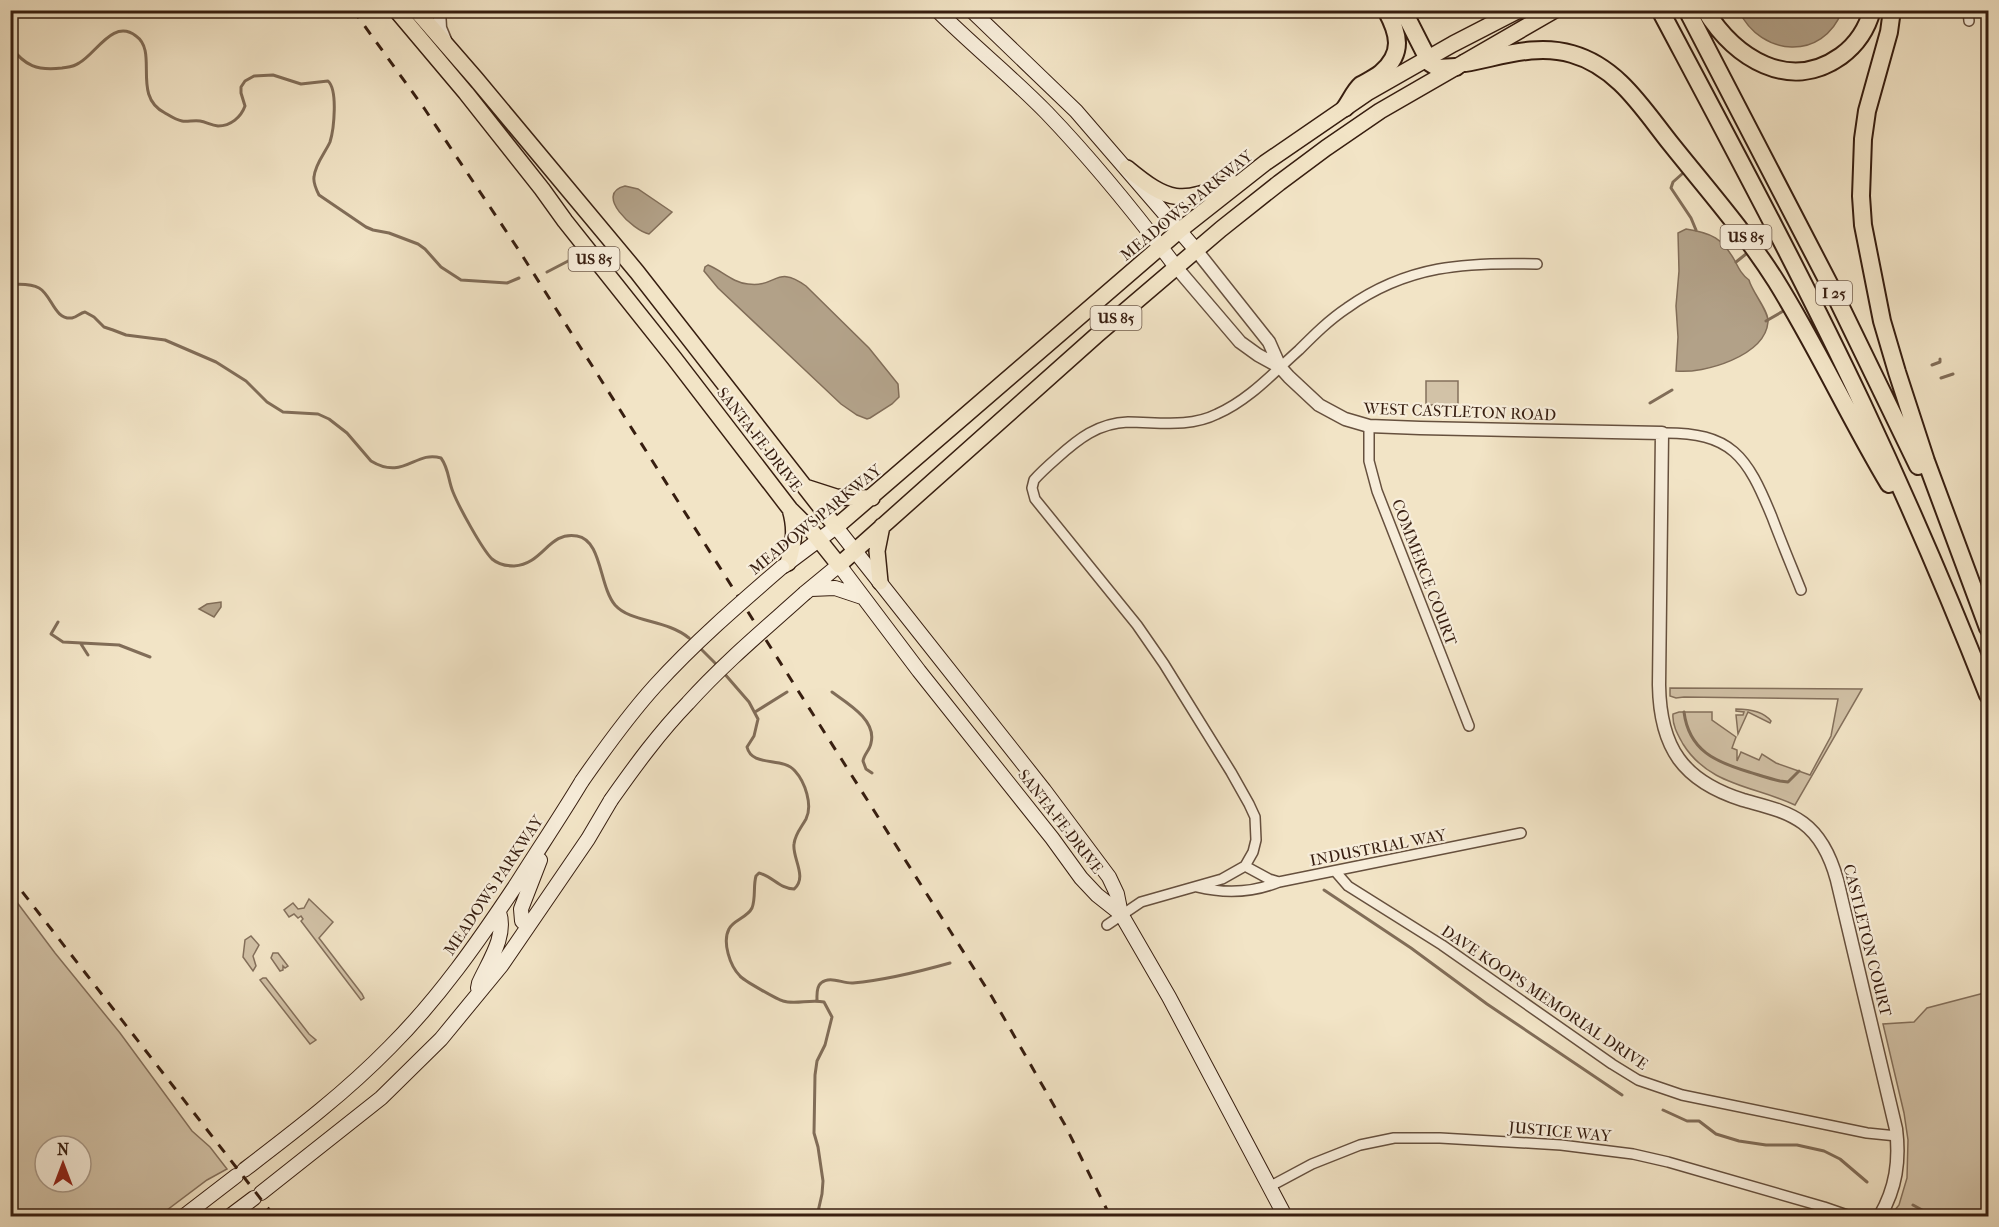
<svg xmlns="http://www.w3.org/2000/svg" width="1999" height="1227" font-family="'IM FELL French Canon',serif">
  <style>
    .green { fill: #d2c2a7; stroke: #84705c; stroke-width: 1.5; fill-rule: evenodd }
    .water { fill: #b2a188; stroke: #816d58; stroke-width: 1.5 }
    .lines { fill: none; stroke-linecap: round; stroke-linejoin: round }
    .stream { stroke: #816d58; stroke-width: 3 }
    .minor-casing { stroke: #66503e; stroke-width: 12 }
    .tertiary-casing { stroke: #66503e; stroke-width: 15 }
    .secondary-casing { stroke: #371e10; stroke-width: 16 }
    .trunk-casing { stroke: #371e10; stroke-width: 18 }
    .motorway-casing { stroke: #371e10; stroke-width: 20 }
    .minor { stroke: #f7edda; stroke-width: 9 }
    .tertiary { stroke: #f7edda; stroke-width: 12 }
    .secondary { stroke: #f7edda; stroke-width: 14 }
    .trunk { stroke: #f2e4c6; stroke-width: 15 }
    .motorway { stroke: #f2e4c6; stroke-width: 16 }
    .rail { stroke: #371e10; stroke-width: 3; stroke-dasharray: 10 10; stroke-linecap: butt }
    .secondary-bridge-casing { stroke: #371e10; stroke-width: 16; stroke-linecap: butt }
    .secondary-bridge { stroke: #f7edda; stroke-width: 14 }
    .labels { text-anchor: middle; stroke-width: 4.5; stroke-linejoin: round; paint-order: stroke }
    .shield { fill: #f7edda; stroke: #715c4d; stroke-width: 1.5 }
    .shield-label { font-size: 15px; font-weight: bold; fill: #371e10 }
    .street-label { font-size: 16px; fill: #371e10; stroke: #f7edda }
  </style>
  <rect width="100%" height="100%" fill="#f2e4c6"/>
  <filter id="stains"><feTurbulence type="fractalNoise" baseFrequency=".00333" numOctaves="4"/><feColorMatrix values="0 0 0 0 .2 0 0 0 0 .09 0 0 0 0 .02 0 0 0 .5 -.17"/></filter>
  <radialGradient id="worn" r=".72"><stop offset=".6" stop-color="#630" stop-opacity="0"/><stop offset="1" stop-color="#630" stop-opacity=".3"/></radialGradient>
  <path class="green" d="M1426,381H1458V405H1426Z
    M1670,688L1862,689L1795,805C1755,786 1709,786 1683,744C1678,735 1672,725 1673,714L1679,712H1712V720L1736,737L1732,748L1737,750V761L1741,752L1759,760L1762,754L1776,763L1810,775L1831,736L1838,699L1684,697L1676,698L1670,696Z
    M1736,709C1749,709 1763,711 1771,721L1770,723L1748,712L1738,734L1736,715H1743L1744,712L1736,711Z
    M10,893L55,953L120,1033L192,1131L210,1147L227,1169L207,1180L159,1216H11ZM45,1146H81V1182H45Z
    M309,899L333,922L319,938L362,994L364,998L361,1000L301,921L303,919L301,916L298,918L294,914L289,917L284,910L293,903L298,909L304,908Z
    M251,936L259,945L253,956L256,966L253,971L243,957L245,940Z
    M273,953H278L288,966L285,968L283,966V970L280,971L271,958Z
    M263,978H266L309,1034L316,1040L310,1044L260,980Z
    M1988,992V1216H1890L1899,1205L1907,1178L1908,1140L1904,1113L1883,1024L1914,1022L1927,1008Z"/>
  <path class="water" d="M1739,11H1842C1823,61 1761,57 1739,11Z
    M625,186L638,189L672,212L649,234C634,231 593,194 625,186Z
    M1686,229C1712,233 1722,238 1735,261C1739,269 1742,275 1749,280C1752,292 1769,311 1768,322C1765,356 1704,374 1676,371L1678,337L1676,306L1679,271L1678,233Z
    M708,265C721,270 733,283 748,284C777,288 776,264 806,286L869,348L898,384L899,397L892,404L870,418L867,419L857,415L841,404L718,288L704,271L705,267Z
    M221,602V607L214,617L199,609L207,604Z"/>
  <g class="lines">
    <path class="stream" d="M10,46C25,66 37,71 62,68C68,67 74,67 79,63C96,54 113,18 136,36C159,52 131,96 165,113C170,116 176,120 182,121C187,122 194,120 200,121C206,122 211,125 218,126C231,126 241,117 245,106L241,93V87L245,81L254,76L273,75L301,84L328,81C338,90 334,129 330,142C325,153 315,164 314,177C313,183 316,189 319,195L366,227L373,230L389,233L418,244L425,249L441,267L461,280L507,283L519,278
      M1682,174L1673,182L1671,188L1691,218L1696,230
      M1736,262L1746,254
      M547,272L572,259L582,258
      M10,284C20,285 30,283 39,288C52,295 54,320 72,318C77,317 80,313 85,312L94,317L104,327L113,330L126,335L165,340L216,362L246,381L267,402L283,412L318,414L329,419L347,433L371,461C404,481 415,450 441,458C449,469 448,480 453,492C459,507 482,549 492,559C498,564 506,566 514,566C544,564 548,531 577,536C602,540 599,586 615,605C631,623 666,619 689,638
      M1766,321L1785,310
      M1932,365L1940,362V359
      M1941,378L1953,374
      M1650,403L1672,390
      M58,622L51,634L63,642L119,645L150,657
      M81,644L88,655
      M700,648L719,667
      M723,672L749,702L758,719L754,736L747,747C752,768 783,756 795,771C805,782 813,805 806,819C801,828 795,834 794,844C792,858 808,877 794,889C780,889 772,876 759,873L756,876C753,886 756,898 752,908C747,918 733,920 729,929C722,942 730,966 740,976C743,980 778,1000 783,1001C795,1005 810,999 824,1002L832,1017L825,1045L817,1061L815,1075L814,1133L818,1147L823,1181L822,1194L817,1216
      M832,692C847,703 877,720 871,743C870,750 864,754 863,761L866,769L872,773
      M755,712L787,692
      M1684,712C1689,751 1716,762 1749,772C1759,775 1770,779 1780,781L1788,782L1799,771
      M1324,890L1411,948L1487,1004L1622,1095
      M817,1000C817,995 816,987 821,983C830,975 843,984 853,983C887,980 918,972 950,963
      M1663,1110L1687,1121H1699L1716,1134L1739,1141L1766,1145H1797L1824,1151L1840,1159L1867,1182
      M1913,1205L1933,1216"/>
    <defs>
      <path id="minor" d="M1968,10L1969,21
        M1369,426V461L1377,491L1469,726
        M1662,433C1732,432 1747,456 1772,517C1781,541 1791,565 1801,590
        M1245,866L1269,879L1279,882L1521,833
        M1335,871L1348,886L1442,945L1612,1064L1638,1080L1682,1095L1867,1133L1897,1136
        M1197,887C1226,894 1252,893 1279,882
        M1107,925L1141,902L1222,879L1245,866L1253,852L1256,840L1255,817L1249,804L1231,772L1164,664L1137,625L1035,499L1032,488L1034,480C1041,472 1049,465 1057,458C1078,439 1098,423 1128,422C1158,422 1189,428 1217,414C1249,400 1273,373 1299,350C1314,335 1329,320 1347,308C1407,265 1466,262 1537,264
        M1269,1187L1312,1164L1360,1145L1394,1138H1440L1561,1145L1633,1154L1668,1162L1824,1207L1850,1216"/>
      <path id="tertiary" d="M439,10L440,28L445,40
        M1196,250L1269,342L1280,367L1289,377L1319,405L1345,419L1369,426L1420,428L1662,433L1659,685C1660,748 1683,781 1743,800C1764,806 1785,810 1803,823C1822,837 1831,858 1837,880L1896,1129C1900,1161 1896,1188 1880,1216
        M1176,267L1240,342L1258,355L1280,367"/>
      <path id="secondary" d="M937,10C973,46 1012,77 1047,113C1093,161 1136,214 1176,267
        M971,10L1076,111L1196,250
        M784,566L836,527L1044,790L1109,877L1117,894L1121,914L1169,997L1285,1216
        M811,589L835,588L862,597
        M805,593L839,565L919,671L1052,838L1081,878L1097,895L1121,914
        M528,926L522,921L521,909L540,860
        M478,988L479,983C489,961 507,936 499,912
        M244,1170C295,1131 345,1093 390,1047C439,998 478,942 516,885C538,850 561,816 582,781
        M261,1193L381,1098L441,1039L501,966L588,839L611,800
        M184,1216L236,1176
        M230,1216L254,1198"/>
      <path id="trunk" d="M396,10L466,93L542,189L565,221L674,358L790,509L811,530L839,565L1098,334L1221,229L1279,183L1326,148L1380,111L1555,10
        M416,10L476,79L637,272L836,527L1180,230L1265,163L1367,93L1453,44L1519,10
        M1127,168C1168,202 1181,205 1231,182
        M805,487L836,497L872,498
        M788,563C794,543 796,529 790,509
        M880,582L877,551L882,526"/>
      <path id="motorway" d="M1403,10L1430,63L1438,68L1456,67
        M1660,10C1729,140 1799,270 1862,403C1907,499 1949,596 1988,695
        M1687,10L1836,297L1918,466
        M1705,10C1735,58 1789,93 1841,56C1856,45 1867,29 1872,10
        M1892,10L1889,32L1867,111L1863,139L1861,196L1863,225L1882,321L1897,372L1926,461L1988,628
        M1465,63C1500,57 1536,43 1572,54C1618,67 1643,109 1671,144C1707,189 1745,232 1776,281C1817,347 1849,417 1889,484
        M1345,108C1350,101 1355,90 1361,85C1368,81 1375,78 1381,73C1404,53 1399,34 1386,10"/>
    </defs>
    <use href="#minor" class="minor-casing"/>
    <use href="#tertiary" class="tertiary-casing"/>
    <use href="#secondary" class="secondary-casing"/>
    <use href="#trunk" class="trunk-casing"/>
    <use href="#motorway" class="motorway-casing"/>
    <use href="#minor" class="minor"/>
    <use href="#tertiary" class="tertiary"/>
    <use href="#secondary" class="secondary"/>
    <use href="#trunk" class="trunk"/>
    <use href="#motorway" class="motorway"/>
    <path class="rail" d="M353,10L424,108L520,252L755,623
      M766,640L992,997L1065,1125L1110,1216
      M10,876L274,1216"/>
    <defs>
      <path id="secondary-bridge" d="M582,781C605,748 628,716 655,686C694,643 738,605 782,567
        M611,800C635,766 659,733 688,703C724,663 765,629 805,593"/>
    </defs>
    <use href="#secondary-bridge" class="secondary-bridge-casing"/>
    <use href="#secondary-bridge" class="secondary-bridge"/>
  </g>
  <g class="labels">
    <g class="shield">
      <rect x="1720.5" y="225" width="51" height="24" rx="4.5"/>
      <rect x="568.5" y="247" width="51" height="24" rx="4.5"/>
      <rect x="1816" y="281" width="36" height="24" rx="4.5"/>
      <rect x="1090.5" y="306" width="51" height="24" rx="4.5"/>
    </g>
    <g class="shield-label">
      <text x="1746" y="242">US 85</text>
      <text x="594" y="264">US 85</text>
      <text x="1834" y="298">I 25</text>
      <text x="1116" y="323">US 85</text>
    </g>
    <g class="street-label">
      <text transform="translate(1186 205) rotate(-39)" y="6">MEADOWS PARKWAY</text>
      <text transform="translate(1460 411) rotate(2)" y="6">WEST CASTLETON ROAD</text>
      <text transform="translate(760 439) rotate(52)" y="6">SANTA FE DRIVE</text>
      <text transform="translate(815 519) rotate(-39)" y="6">MEADOWS PARKWAY</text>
      <text transform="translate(1425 572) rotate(69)" y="6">COMMERCE COURT</text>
      <text transform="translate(1061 821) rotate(52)" y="6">SANTA FE DRIVE</text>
      <text transform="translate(1378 847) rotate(-11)" y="6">INDUSTRIAL WAY</text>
      <text transform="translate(493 885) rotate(-56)" y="6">MEADOWS PARKWAY</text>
      <text transform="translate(1868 940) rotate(76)" y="6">CASTLETON COURT</text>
      <text transform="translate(1545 997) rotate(34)" y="6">DAVE KOOPS MEMORIAL DRIVE</text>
      <text transform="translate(1560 1131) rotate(5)" y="6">JUSTICE WAY</text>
    </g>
  </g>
  <rect width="1999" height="1227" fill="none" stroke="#f2e4c6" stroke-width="36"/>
  <rect x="12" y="12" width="1975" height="1203" fill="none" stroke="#371e10" stroke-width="3"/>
  <rect x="18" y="18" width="1963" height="1191" fill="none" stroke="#371e10" stroke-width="1.5"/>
  <g transform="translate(63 1164)"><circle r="28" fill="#f7edda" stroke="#aa9a89" stroke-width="1.5"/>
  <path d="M0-4.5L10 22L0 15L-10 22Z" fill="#8f2418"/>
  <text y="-9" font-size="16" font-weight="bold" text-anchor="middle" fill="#371e10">N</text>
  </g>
  <rect width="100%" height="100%" filter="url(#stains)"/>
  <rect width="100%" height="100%" fill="url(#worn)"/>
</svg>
